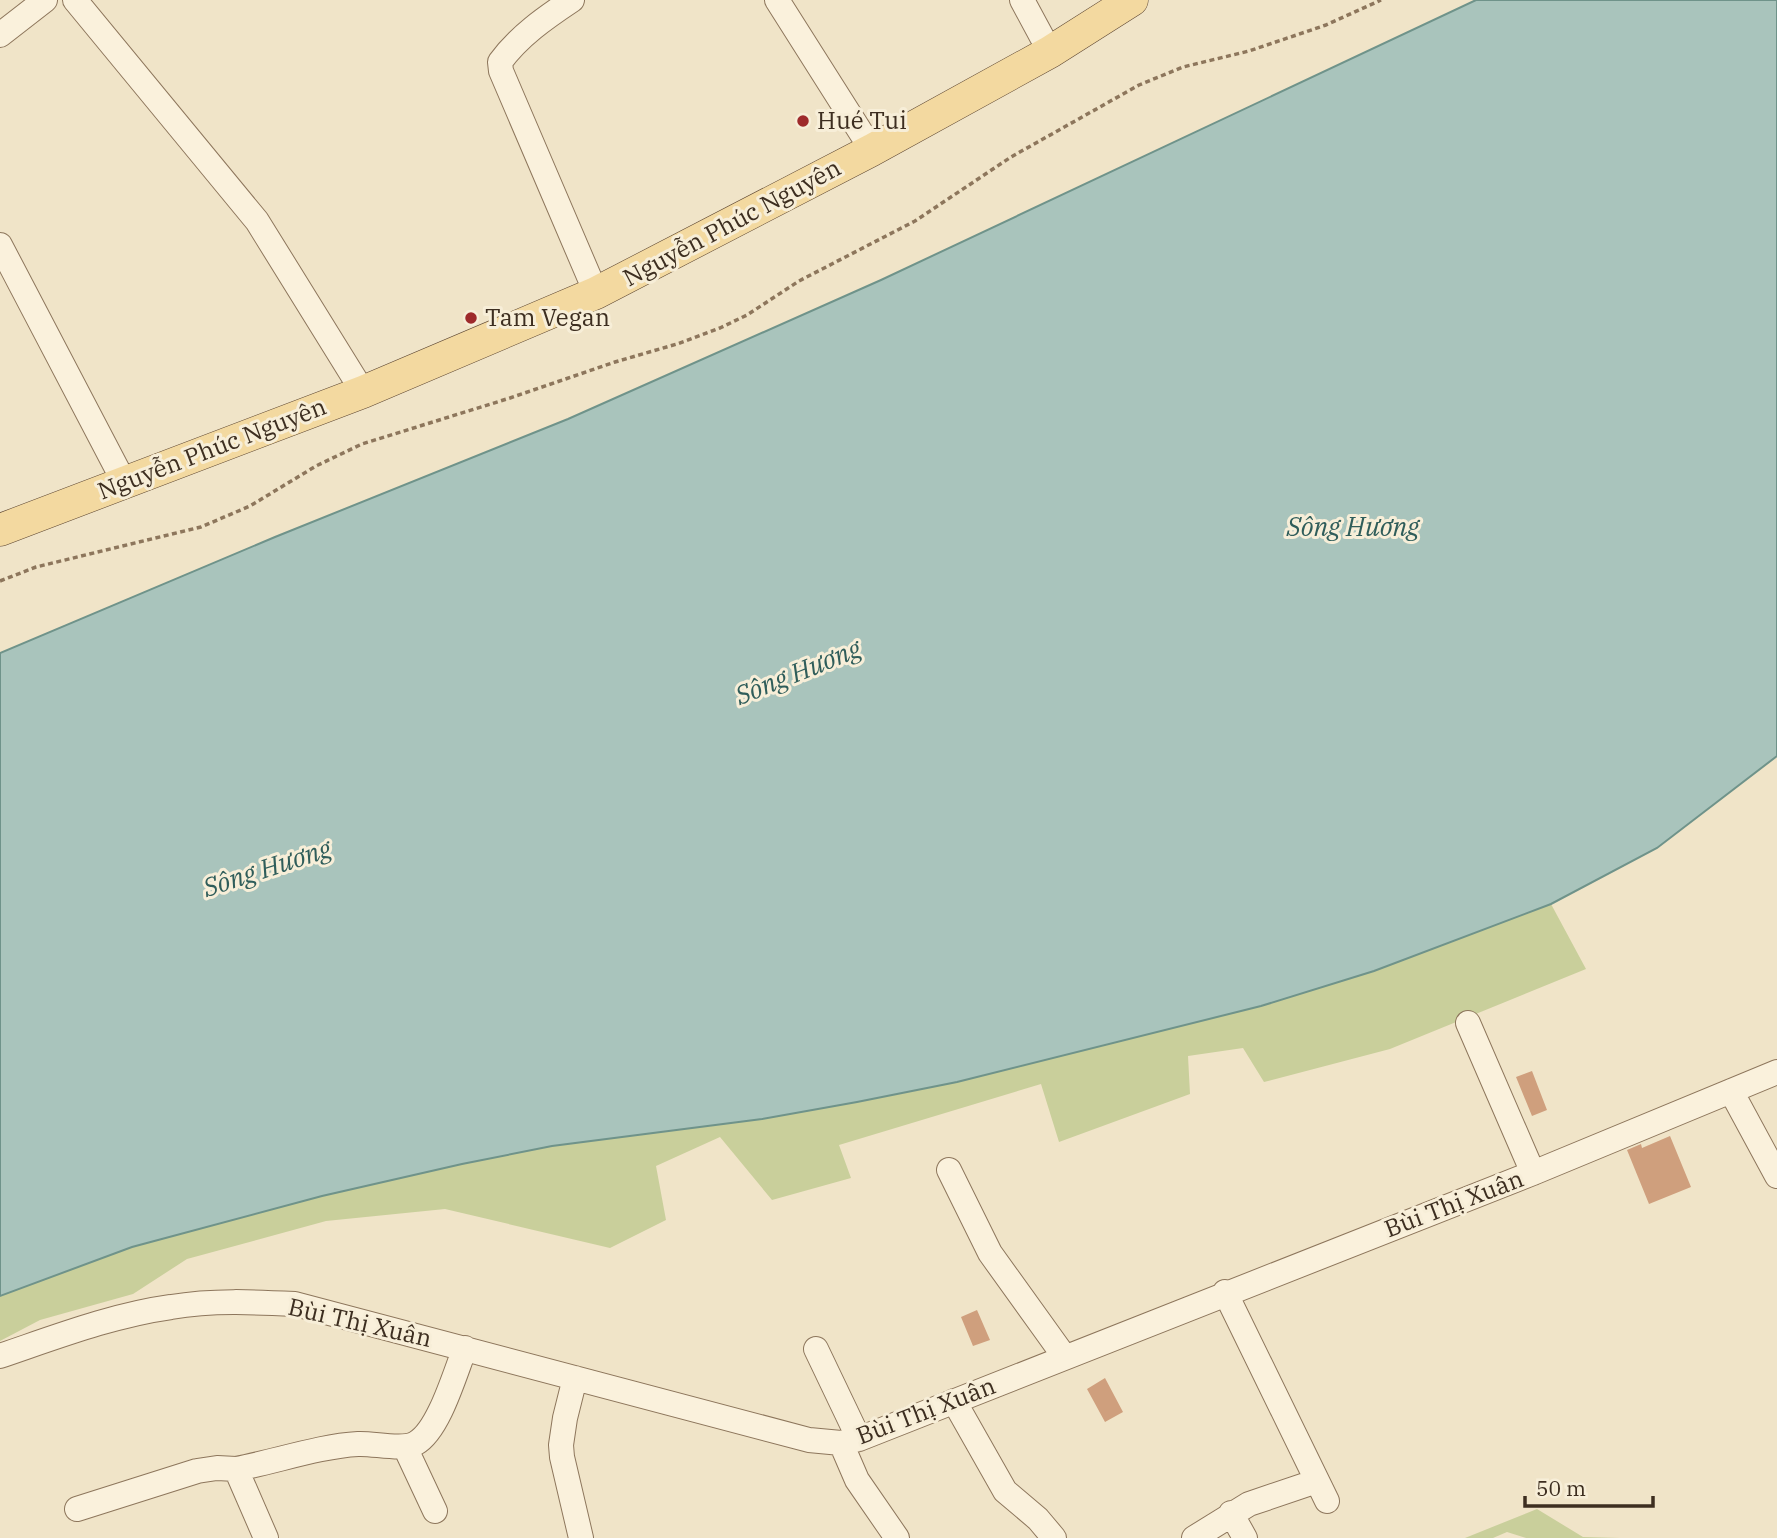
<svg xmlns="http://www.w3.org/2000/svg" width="1777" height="1538" font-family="'IBM Plex Serif',serif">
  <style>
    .green { fill: #c9cf9b }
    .water { fill: #a9c4bc; stroke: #6f938a; stroke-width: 2 }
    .building { fill: #cf9f7d }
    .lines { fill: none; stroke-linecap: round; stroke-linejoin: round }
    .minor-casing { stroke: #8d765c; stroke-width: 26 }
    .major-casing { stroke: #5b4430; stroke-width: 33 }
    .path { stroke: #8d765c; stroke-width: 3.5; stroke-dasharray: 5 3.5; stroke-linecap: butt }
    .minor { stroke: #faf1dc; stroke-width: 24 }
    .major { stroke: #f3d9a0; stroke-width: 32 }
    .poi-dot { fill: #9e2a2b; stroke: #f7eed8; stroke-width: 2.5 }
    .labels { text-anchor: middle; stroke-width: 6; stroke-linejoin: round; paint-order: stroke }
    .poi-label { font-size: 24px; fill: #3d2e20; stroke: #f7eed8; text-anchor: start }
    .street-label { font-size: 24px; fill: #3d2e20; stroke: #f7eed8 }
    .water-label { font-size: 26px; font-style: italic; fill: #2f5d5a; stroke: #f7eed8 }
  </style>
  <rect width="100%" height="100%" fill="#f0e4c8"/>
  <path class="green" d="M1551,904L1586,969L1390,1049L1264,1082L1243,1048L1188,1056L1190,1094L1059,1142L1041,1084L839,1145L851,1178L772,1200L720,1137L656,1166L666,1220L610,1248L445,1209L326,1221L187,1259L133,1294L40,1320L0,1341V1296L132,1247L322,1196L462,1164L552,1146L762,1119L857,1102L957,1082L1261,1006L1374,971Z
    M1537,1509L1583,1537L1620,1538H1526L1507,1532L1493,1538H1465Z"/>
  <path class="water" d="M1476,0H1777V756L1657,848L1551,904L1374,971L1261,1006L957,1082L857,1102L762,1119L552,1146L462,1164L322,1196L132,1247L0,1296V653L275,537L568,419L881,280Z"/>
  <path class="building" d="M1532,1071L1547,1110L1532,1116L1516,1077Z
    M1670,1136L1691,1187L1649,1204L1627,1150L1641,1144L1642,1148Z
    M977,1310L990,1340L973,1346L961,1317Z
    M1105,1378L1123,1412L1105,1422L1087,1389Z"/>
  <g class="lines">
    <defs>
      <path id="minor" d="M75,0L257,221L363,392
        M572,0C545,18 519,36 500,62L501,71L596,293
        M777,0L872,150
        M1022,0L1050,52
        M0,35L45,0
        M0,245L124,482
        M1468,1023L1533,1173
        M1731,1091L1777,1176
        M949,1170L990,1253L1064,1356
        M1225,1292L1327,1501
        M816,1349L859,1439
        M0,1356C56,1337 113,1315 171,1307C213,1300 254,1302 295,1304L809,1440L841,1443L859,1439L1533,1173L1777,1072
        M575,1378L565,1418L561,1445L562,1457L581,1538
        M954,1401L1005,1491L1038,1519L1054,1538
        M841,1443L857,1480L897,1538
        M405,1447L435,1511
        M236,1469L266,1538
        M77,1509L197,1471L217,1468L236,1469C274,1462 320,1446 358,1444C374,1443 403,1451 416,1443C439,1430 455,1373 465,1348
        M1231,1513L1245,1538
        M1194,1538L1249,1504L1317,1481"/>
      <path id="major" d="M0,530L363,392L596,293L872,150L1050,52L1132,0"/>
    </defs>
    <use href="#minor" class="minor-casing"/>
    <use href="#major" class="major-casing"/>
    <path class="path" d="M0,581L36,567L201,527L250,506L316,466L362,444L510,398L615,362L677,344L720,328L747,315L799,281L915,221L1011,157L1139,85L1183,67L1249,51L1326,25L1381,0"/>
    <use href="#minor" class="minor"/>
    <use href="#major" class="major"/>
  </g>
  <g class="poi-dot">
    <circle cx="803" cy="121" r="7"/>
    <circle cx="471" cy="318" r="7"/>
  </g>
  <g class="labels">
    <g class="poi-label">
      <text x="817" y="129">Hué Tui</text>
      <text x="485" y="326">Tam Vegan</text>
    </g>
    <g class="street-label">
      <text transform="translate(732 223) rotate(-28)" y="8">Nguyễn Phúc Nguyên</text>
      <text transform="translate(212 449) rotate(-21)" y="8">Nguyễn Phúc Nguyên</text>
      <text transform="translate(1454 1204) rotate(-21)" y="8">Bùi Thị Xuân</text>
      <text transform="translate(360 1323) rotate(13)" y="8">Bùi Thị Xuân</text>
      <text transform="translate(926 1411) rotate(-21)" y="8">Bùi Thị Xuân</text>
    </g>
    <g class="water-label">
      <text x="1353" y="536">Sông Hương</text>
      <text transform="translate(798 672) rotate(-22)" y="9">Sông Hương</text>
      <text transform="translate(267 868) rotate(-18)" y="9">Sông Hương</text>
    </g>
  </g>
  <path d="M1525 1496v10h128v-10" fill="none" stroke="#3d2e20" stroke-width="3.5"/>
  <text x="1536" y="1496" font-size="21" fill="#3d2e20" stroke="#f7eed8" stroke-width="5" paint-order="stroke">50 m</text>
</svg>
